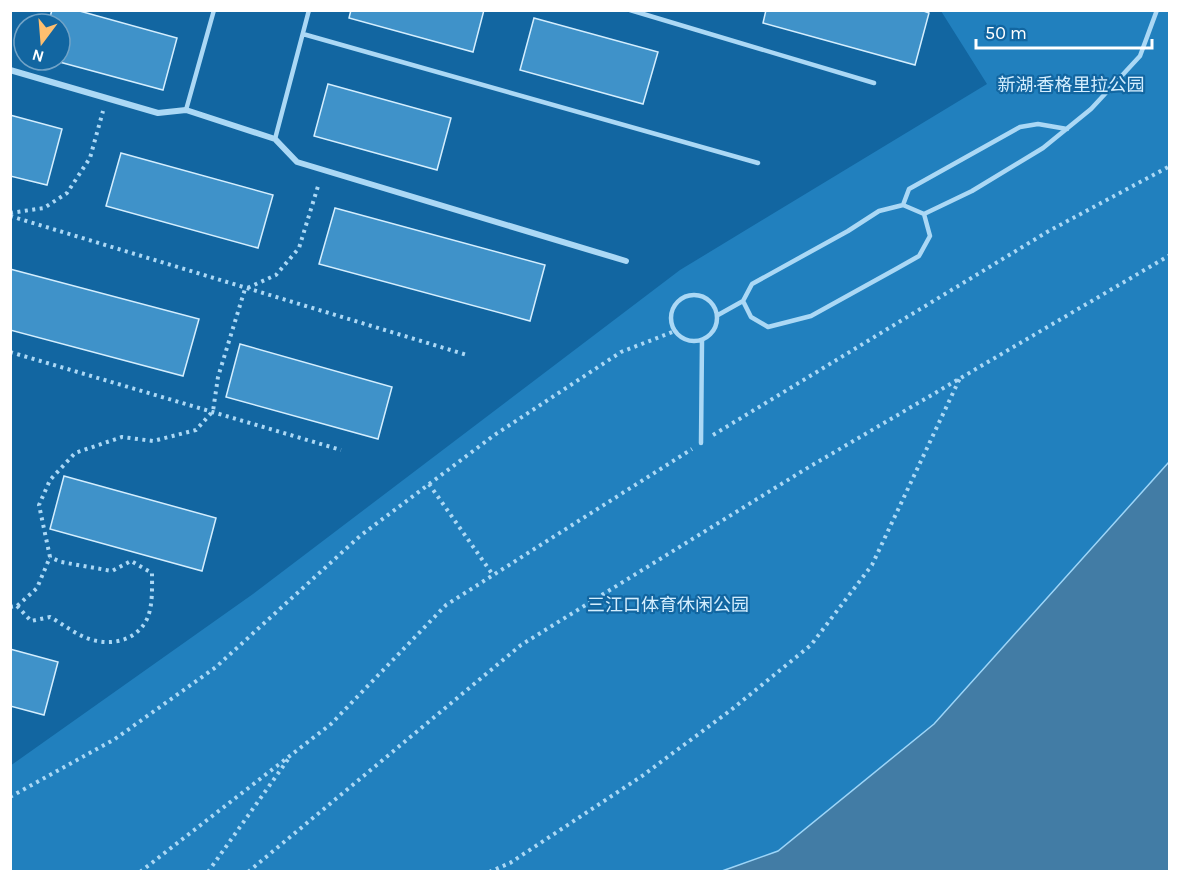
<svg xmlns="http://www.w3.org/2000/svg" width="1180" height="882" font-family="Karla,'Noto Sans SC',sans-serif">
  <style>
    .green { fill: #2180be }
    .water { fill: #427ca5; stroke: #9dd5f8; stroke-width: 1.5 }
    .building { fill: #3f92c9; stroke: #d4eefe; stroke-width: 1.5 }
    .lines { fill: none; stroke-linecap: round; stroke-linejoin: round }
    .path { stroke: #abd8f5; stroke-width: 4; stroke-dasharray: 3 4.5; stroke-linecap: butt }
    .lane { stroke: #abd8f5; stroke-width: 4.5 }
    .street { stroke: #abd8f5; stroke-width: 6 }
    .labels { text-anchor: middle; stroke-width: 4.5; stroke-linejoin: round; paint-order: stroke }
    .park-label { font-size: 18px; fill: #d4eefe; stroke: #1266a1 }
  </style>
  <rect width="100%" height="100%" fill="#1266a1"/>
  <path class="green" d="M941,11H1169V462L934,724L778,851L722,872L11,871L10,766L253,594L680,270L987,84Z"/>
  <path class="water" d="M1169,462V871H722L778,851L934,724Z"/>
  <path class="building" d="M52,10H76L177,38L163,90L52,60H60V24H48Z
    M351,10H484L473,52L349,18Z
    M766,10H921L929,13L915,65L763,23Z
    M534,18L658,52L643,104L520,70Z
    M328,84L451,118L437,170L314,136Z
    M10,115L62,129L47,185L10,176Z
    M121,153L273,195L258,248L106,206Z
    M335,208L545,265L530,321L319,264Z
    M10,269L199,319L183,376L10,330Z
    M240,344L392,387L378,439L226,397Z
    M64,476L216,518L202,571L50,529Z
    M10,649L58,662L44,715L10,706Z"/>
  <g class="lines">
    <path class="path" d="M10,213L44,208L67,193L90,158L103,111
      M10,216L467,355
      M10,352L341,450
      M713,435L1047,232L1170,166
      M429,484L493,575
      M17,606L31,621L50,617C61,623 71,631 82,636C104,647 135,644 147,619C153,606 152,587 152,573L131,561L112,571L61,562L50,557
      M10,607L17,606L37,588L50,557L39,505L50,480L75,453L122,437L153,441L196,430L213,411L218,377L245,289L276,275L299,248L319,183
      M10,797L115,739L216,667L360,536L493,436L621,352L675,331
      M140,872L331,724L446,605L692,449
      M208,872L289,758
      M248,872L521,645L804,470L1170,255
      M489,872L510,863L642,776L731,710L811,645L872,565L960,378"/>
    <path class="lane" d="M630,10L874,83
      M303,34L758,163
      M186,110L214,10
      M275,139L309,10
      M903,205L924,214L930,236L919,256L896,269L811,316L768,327L751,317L743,301L752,284L848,231L879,211Z
      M903,205L909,189L1020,127L1038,124L1067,129
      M924,214L972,191L1043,148L1091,109L1140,56L1157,10
      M671 318a23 23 0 1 1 46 0a23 23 0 1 1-46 0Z
      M718,315L743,301
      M701,443L702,340"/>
    <path class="street" d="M10,70L158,113L186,110L275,139L297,162L626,261"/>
  </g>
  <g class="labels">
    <g class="park-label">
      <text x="1071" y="91">新湖·香格里拉公园</text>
      <text x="668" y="611">三江口体育休闲公园</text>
    </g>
  </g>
  <rect width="1180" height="882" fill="none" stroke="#ffffff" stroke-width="24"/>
  <g transform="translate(42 42) rotate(196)"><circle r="28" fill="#1266a1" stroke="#71a3c7" stroke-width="1.5"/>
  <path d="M0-4.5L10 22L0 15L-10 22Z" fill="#ffbf6f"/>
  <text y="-9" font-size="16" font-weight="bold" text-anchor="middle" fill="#ffffff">N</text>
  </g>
  <path d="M976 39v9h176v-9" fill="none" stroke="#ffffff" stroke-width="3"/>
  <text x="985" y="39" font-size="18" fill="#ffffff" stroke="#1266a1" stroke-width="4.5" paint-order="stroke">50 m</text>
</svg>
